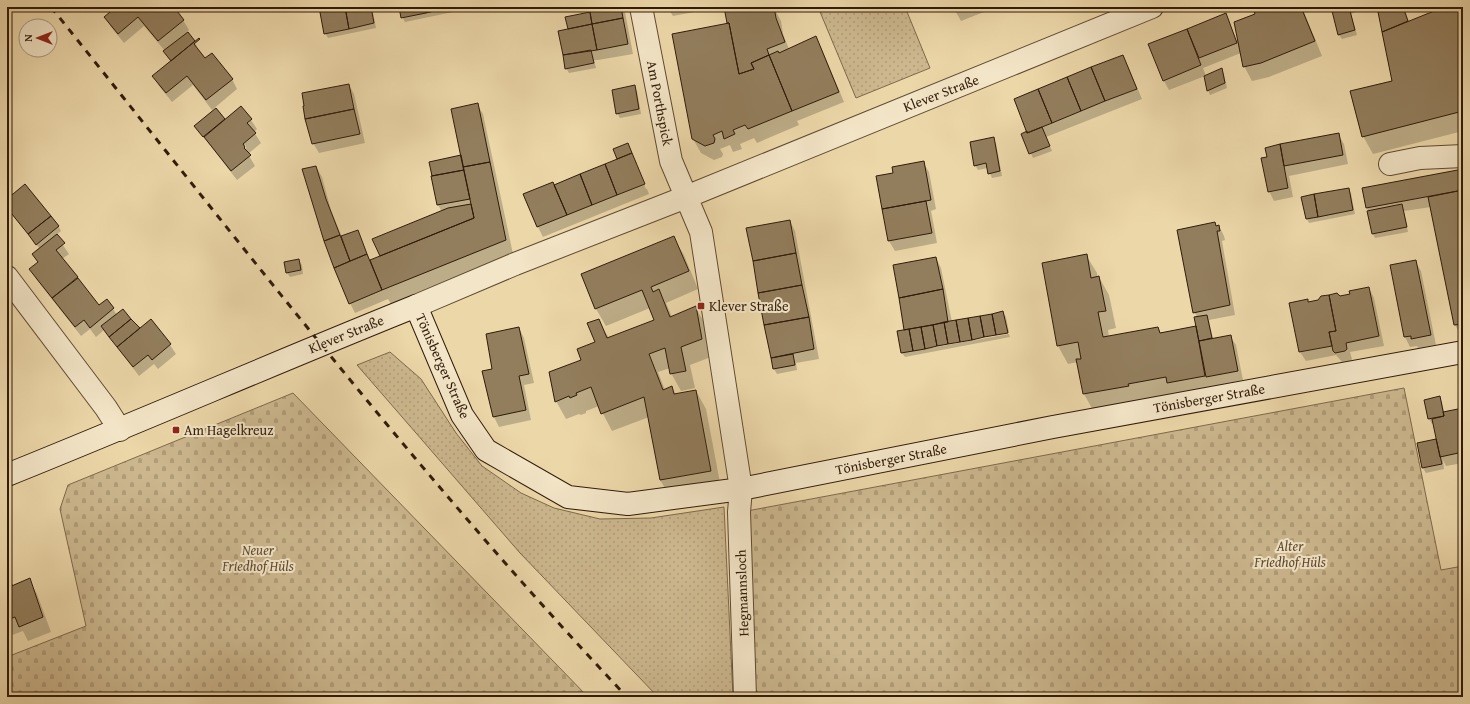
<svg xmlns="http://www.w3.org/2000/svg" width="1470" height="704" font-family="'Gentium Book Plus',serif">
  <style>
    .cemetery { fill: url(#cemetery-stones); stroke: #7e694c }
    .park { fill: url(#park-dots); stroke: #7e694c }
    .shadow { fill: #0003; fill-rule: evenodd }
    .building { fill: #927d5c; stroke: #301b09 }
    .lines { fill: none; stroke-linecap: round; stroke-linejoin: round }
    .street-casing { stroke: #5f4a31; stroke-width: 24 }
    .secondary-casing { stroke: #301b09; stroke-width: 24 }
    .street { stroke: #f3e5c7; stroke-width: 22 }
    .secondary { stroke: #f3e5c7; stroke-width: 22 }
    .rail { stroke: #301b09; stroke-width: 3; stroke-dasharray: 7 7; stroke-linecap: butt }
    .poi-dot { fill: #8f2418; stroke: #f3e5c7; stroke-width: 1.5 }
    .labels { text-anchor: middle; stroke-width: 4; stroke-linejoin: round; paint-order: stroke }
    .street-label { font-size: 14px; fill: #301b09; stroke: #f3e5c7 }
    .poi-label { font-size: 14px; fill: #301b09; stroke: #f3e5c7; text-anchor: start }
    .park-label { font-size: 14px; font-style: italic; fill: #5f4a31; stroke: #f3e5c7 }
  </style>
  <defs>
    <pattern id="cemetery-stones" width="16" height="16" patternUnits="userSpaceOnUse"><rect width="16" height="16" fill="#ccb78e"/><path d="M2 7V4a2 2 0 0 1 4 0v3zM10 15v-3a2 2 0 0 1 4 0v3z" fill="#b09d79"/></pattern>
    <pattern id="park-dots" width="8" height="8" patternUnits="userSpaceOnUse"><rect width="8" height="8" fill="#ccb78e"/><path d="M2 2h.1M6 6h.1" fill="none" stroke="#b09d79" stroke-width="1.8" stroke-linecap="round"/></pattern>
  </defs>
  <rect width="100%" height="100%" fill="#ecd7a9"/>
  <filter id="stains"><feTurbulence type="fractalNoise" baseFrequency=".005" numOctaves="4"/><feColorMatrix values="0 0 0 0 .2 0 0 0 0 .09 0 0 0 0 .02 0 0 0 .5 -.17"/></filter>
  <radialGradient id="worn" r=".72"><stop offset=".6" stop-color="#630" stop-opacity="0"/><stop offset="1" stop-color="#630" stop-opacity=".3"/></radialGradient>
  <path class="cemetery" d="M1404,388L1441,570L1463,566V697H756L747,511Z
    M293,393L588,697H7V657L86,626L60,509L68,485Z"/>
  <path class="park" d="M818,7H905L930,68L856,98Z
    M390,352L421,379L456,433L482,466L521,493L554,508L600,519L651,518L724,507L733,697H658L520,553L357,365Z"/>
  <path class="shadow" d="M110,7H172L183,20L189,30L187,32L197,46L195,48L205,60L232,79L237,89L212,110L193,85L172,102L159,86L154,76L172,62L165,51L144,26L124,43L111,27L105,17L113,11Z
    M320,7H372L376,28L328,38L325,33Z
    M400,7H452L453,12L405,22L402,17Z
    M560,7H570L561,9Z
    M590,7H624L633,54L598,60H594L596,68L569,73L566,68L569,30L591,13Z
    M667,7H721L673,16Z
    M725,7H779L780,9L775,10L781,21L783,34L789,49L816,38L821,47L844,102L797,121L799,125L757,143L754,138L740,144L742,149L733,152L730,145L720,149L723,154L722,157L714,160L701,153L693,139L728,24Z
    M953,7H994V8L961,21Z
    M1274,7H1302L1322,56L1269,77L1252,81L1244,66L1241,53L1203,68L1206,76L1222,70L1224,74L1227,88L1210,95L1208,90L1205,76L1169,90L1164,81L1149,45L1225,15L1237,41L1238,40L1267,10Z
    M1332,7H1368L1351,14L1357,35L1342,39L1339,35Z
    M1378,7H1404L1409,22L1447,7H1463V131L1373,154L1363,136L1393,81Z
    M1123,56L1128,66L1142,99L1046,137L1052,151L1033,158L1022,134L1028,132Z
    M349,85L354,94L365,143L319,153L313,143Z
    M634,86L637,91L641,114L620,118L617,113Z
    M477,104L483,114L513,254L391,304L388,299L355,313L350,303L325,241L316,167L322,177L331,210L342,237L360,236L370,261L381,257L442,212L438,205L432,177L462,160Z
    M241,107L251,120L257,129L254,132L261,143L248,154L255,166L237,180L195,126L216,109L225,120ZM246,145V148L241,152L240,151Z
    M1338,134L1344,144L1348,164L1289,176L1293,197L1274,201L1269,191L1262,159Z
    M993,139L996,143L1002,176L992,178L988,168L978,170L975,165Z
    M629,149L637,163H635L646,189H647L649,194L543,237L538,227L525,195L554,186L618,160L614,150Z
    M923,162L929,172L936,209L931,211L937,243L895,251L889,241L877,177L894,173Z
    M1463,170V338L1455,325L1431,207L1404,211L1408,232L1375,238L1373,234L1369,212L1367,208Z
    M25,185L59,227L61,231L56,235L69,254L62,259L99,306L107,300L117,315L123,310L140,330L151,321L170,345L176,354L158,369L154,364L139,376L104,330L96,337L90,329L81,336L36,279L30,269L38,263L33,255L40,249L7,208V200Z
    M1348,189L1351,193L1355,214L1309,223L1307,219Z
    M790,221L795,231L819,359L796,363L797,370L777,374L774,369L765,325Z
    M1219,226L1224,236L1225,240L1222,241L1235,315L1209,320L1213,339L1230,336L1236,345L1243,380L1214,386L1215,393L1094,412L1084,394L1078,362L1068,364L1058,346L1043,264L1086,255L1097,273V277H1099L1109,295L1116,328L1108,330L1109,337L1158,328L1161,334L1195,327L1198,332V318L1194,312L1216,227Z
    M673,237L684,255L698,289L666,303L672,317L695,307L706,325L711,357L690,365L695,388L681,391L671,373L670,368L658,372L665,390L672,387L676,395L696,391L706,409L721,488L671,498L660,480L649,417L612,431L599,406L586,411V413L581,415L579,414L566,419L556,401L582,361L596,343L598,320L609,338L655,320L650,308L606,326L596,309Z
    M936,258L941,268L952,322L1003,312L1006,317L1009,332L902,352L906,331Z
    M299,260L302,265L303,274L290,277L287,273Z
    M1415,261L1421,271L1436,345L1418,348L1417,346L1410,347L1405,337L1391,266Z
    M1369,288L1374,298L1384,346L1350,352L1352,359L1351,361L1342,362L1336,355L1306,361L1300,352L1290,303L1307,300L1309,303L1351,295Z
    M7,320L11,327L10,335L7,337Z
    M519,328L524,338L534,383L524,385L531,420L499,427L494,417L483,372L493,370Z
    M1009,334L1010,337L905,357L902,353Z
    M1440,398L1442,402L1444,412L1463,409V463L1446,466L1443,460L1444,469L1426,473L1423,468L1418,444L1436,440L1437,444L1434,423L1432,424L1429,419L1425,400Z
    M7,572L13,586L29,580L37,594L51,632L28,641L23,631L7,637Z"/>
  <path class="building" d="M116,7H174L184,20L158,41L138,17L118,34L104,17Z
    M319,7H345L349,29L324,34Z
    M345,7H371L374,23L349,29Z
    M399,7H425L426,13L401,18Z
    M425,7H451L426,13Z
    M589,7H621L623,18L592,24Z
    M724,7H755L756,9L774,7L776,18L785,42L767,49L769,55L751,63L754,69L739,74L729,23H727Z
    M1264,7H1266L1267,9L1271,7H1301L1315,41L1261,63L1243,67L1234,22L1255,14L1254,11Z
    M1331,7H1349L1355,30L1338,35Z
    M1377,7H1403L1408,21L1382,32Z
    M1444,7H1463V111L1362,137L1350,91L1392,81L1382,32Z
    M590,12L592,24L568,29L565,17Z
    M1226,13L1237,43L1199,58L1187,29Z
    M623,18L628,44L597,50L592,24Z
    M729,23L739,74L754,69L751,63L769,55L792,111L748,129L745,125L733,130L735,134L724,139L722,131L713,135L715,139L714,143L705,146L692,139L672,34Z
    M592,24L597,50L563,55L558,31Z
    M1187,29L1201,65L1163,81L1148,44Z
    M188,32L195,41L171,61L163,51Z
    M816,36L839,92L792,111L769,55L778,51L779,53Z
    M199,38L200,39L194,44L205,58L212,53L233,79L206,100L187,76L166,93L152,76Z
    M591,50L594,63L565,69L563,55Z
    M1123,55L1137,89L1105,101L1091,67Z
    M1091,67L1105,101L1081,111L1067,77Z
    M1222,68L1225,83L1207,91L1204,76Z
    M1067,77L1081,111L1052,123L1038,89Z
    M349,84L354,109L305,119L303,106H304L302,93Z
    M635,85L639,109L616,114L612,90Z
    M1038,89L1052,123L1027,133L1014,99Z
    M478,103L490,162L463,167L451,109Z
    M241,106L252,119L247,123L256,133L243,144L245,147L244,148L251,155L231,171L204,137Z
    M216,108L225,119L203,137L194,126Z
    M354,109L360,134L312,144L305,119Z
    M1042,127L1050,146L1029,154L1021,134L1027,131V133Z
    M1339,133L1343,155L1284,166L1280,144Z
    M994,137L1000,171L988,174L986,163L974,166L970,142Z
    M628,143L632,153L617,159L613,149Z
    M1280,144L1288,188L1268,192L1261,158L1267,157L1265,148Z
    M632,153L645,184L617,195L605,164Z
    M461,155L464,170L432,176L429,162Z
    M924,161L931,200L882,209L876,176L893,173L892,167Z
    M490,162L506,240L382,290L370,260L474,218L463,167Z
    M605,164L617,195L592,205L580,174Z
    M316,166L326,199L340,235L324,241L302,169Z
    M1463,169V190L1366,208L1362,188Z
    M464,170L470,199L437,205L431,176Z
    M580,174L592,205L567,215L554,185Z
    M553,182L567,215L537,227L523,194Z
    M25,184L51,216L28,234L7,208V199Z
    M1349,188L1353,210L1318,217L1314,194Z
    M1463,190V324L1454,325L1428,197Z
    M1314,194L1318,217L1306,219L1301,197Z
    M926,201L932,233L888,241L882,209Z
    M471,204L474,218L380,256L372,239L448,208Z
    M1402,204L1407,227L1372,234L1367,211Z
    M51,216L59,226L36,245L28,234Z
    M790,220L796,253L753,261L746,228Z
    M1215,222L1216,226L1219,225L1220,231H1217L1230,305L1193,313L1177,230Z
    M358,230L367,254L350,261L341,236Z
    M57,234L65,243L56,250L78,277L52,298L29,269L38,262L32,254Z
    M340,235L350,261L334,268L324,241Z
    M674,236L689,271L651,287L653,292L659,289L670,317L696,306L702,339L681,347L686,371L670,374L665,348L649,354L663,390L672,386L674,394L696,390L711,471L660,480L644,397L601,414L591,387L576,393L577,395L570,398L569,396L555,402L549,372L581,360L577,349L595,342L587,323L599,319L607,338L654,320L642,290L595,309L581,274Z
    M796,253L802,285L758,293L753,261Z
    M367,254L382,290L349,304L334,268Z
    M1087,254L1091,278L1099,276L1106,311L1098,312L1103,337L1158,327L1160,333L1196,326L1205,376L1167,383L1166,377L1128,384L1129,386L1083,394L1076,359H1081L1078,342L1057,346L1042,263Z
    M936,257L943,289L899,298L893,265Z
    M299,259L301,270L286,273L284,262Z
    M1416,260L1431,335L1411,339V336L1404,337L1390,265Z
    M78,278L99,305L107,299L114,308L90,328L84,320L75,327L52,298Z
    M802,285L809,317L764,325L758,293Z
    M1369,287L1379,336L1346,343L1347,349L1345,351L1335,353L1333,351L1329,332L1336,331L1329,295L1337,293L1340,296L1350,294L1349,291Z
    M943,289L948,322L904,330L899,298Z
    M1329,295L1336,331L1329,332L1332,346L1299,352L1289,303L1308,299V302L1318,300L1321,296Z
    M123,309L131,319L109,337L101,326Z
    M1003,311L1008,333L996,335L992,314Z
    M992,314L996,335L984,337L980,316Z
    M1207,315L1212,338L1199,341L1194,317Z
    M980,316L984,337L972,340L968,318Z
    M809,317L814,349L771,358L764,325Z
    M968,318L972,340L960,342L956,320Z
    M131,319L140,328L117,347L109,337Z
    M151,319L171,344L152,360L148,355L133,367L117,347Z
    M956,320L960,342L948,344L944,322Z
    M944,322L948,344L937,346L933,325Z
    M933,325L937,346L925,349L921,327Z
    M519,327L529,374L519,376L526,410L493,417L482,371L492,369L486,334Z
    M921,327L925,349L913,351L909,329Z
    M909,329L913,351L901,353L897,331Z
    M1231,335L1238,371L1206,377L1199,341Z
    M793,354L795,365L773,369L771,358Z
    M1440,396L1444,416L1428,419L1424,400Z
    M1463,408V452L1440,457L1432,419L1444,416L1443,412Z
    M1436,439L1442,464L1422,468L1417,443Z
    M7,572L12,585L7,588Z
    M30,578L43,617L19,627L15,617L7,620V588Z"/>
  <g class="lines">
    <defs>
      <path id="street" d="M641,7L671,161L701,232L741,489L739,512L745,697
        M1390,164L1420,158L1463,156
        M7,277L106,408L120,430
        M416,306L515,264L686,197L1152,7"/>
      <path id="secondary" d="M7,475C144,420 279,361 416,306L462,415L486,450L568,497L628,504L741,489L1053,427L1463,352"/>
    </defs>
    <use href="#street" class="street-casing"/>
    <use href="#secondary" class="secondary-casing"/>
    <use href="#street" class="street"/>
    <use href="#secondary" class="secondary"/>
    <path class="rail" d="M51,7C238,240 421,479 627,697"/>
  </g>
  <g class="poi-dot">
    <rect x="697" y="302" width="8" height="8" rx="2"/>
    <rect x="172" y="426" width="8" height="8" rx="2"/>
  </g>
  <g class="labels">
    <g class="street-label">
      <text transform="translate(941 93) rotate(-21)" y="5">Klever Straße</text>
      <text transform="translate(660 103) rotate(79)" y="5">Am Porthspick</text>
      <text transform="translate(346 334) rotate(-22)" y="5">Klever Straße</text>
      <text transform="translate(443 366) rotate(66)" y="5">Tönisberger Straße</text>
      <text transform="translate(1209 398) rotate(-10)" y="5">Tönisberger Straße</text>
      <text transform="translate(891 459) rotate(-11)" y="5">Tönisberger Straße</text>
      <text transform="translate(742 593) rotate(-92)" y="5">Hegmannsloch</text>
    </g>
    <g class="poi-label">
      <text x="709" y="311">Klever Straße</text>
      <text x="184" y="435">Am Hagelkreuz</text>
    </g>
    <g class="park-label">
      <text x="1290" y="551">Alter<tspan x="1290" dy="16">Friedhof Hüls</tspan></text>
      <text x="258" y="555">Neuer<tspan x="258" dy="16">Friedhof Hüls</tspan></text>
    </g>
  </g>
  <rect width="1470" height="704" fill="none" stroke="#ecd7a9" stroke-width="24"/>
  <rect x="8" y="8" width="1454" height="688" fill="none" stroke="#301b09" stroke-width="2"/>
  <rect x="12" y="12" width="1446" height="680" fill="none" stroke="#301b09"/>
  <g transform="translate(38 38) rotate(270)"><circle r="19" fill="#f3e5c7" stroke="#a5947b"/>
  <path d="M0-3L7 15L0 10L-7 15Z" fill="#8f2418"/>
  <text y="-6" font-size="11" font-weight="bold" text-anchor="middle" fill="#301b09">N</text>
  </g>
  <rect width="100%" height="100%" filter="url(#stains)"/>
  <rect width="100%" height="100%" fill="url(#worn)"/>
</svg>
